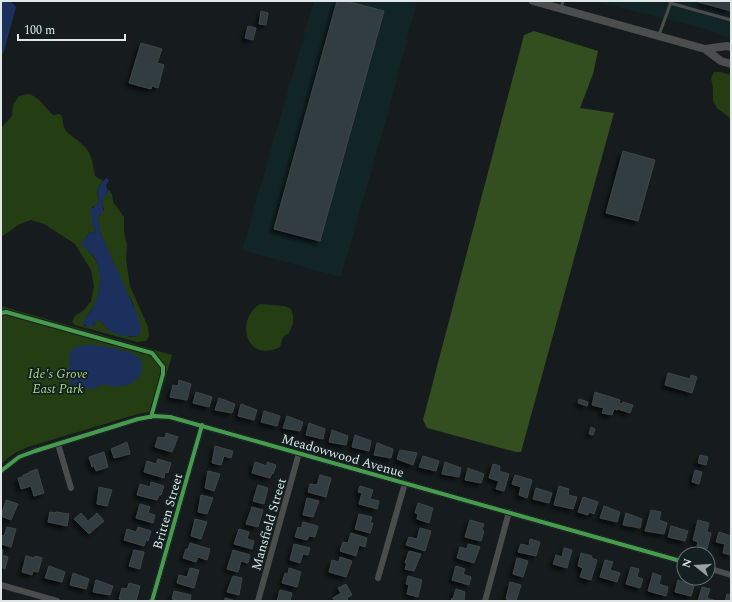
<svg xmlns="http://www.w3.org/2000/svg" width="732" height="602" font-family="Spectral,serif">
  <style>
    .built { fill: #122526 }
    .green { fill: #253d13 }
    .forest { fill: #334e1f }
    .water { fill: #1c305d }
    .building { fill: #303e43; stroke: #404546; filter: url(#shadow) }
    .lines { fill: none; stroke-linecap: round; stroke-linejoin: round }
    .lane { stroke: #4a4d4c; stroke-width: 3 }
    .street { stroke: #4a4d4c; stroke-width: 6 }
    .secondary { stroke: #4b4e4d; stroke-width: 8 }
    .cycleway-casing { stroke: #131f20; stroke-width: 6 }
    .cycleway { stroke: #469c4c; stroke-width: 4 }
    .labels { text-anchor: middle; stroke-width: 3.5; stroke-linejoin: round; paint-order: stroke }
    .park-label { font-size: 13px; font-style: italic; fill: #a7d785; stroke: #131f20 }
    .street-label { font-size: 13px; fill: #dfe7e7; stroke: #131f20 }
  </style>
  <defs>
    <filter id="shadow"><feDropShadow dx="-3.5" dy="3.5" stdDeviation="2" flood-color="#0009"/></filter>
  </defs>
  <rect width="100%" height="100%" fill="#161c1d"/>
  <path class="built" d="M314,1H417L388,113L341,277L242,250Z
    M594,1H731V39L706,29Z"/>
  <path class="green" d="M714,72H720L731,75V119L717,108L713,101V88L711,78Z
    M29,94C41,98 43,106 53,115L60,114C64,119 62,124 65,129C70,136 78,140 84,146C92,153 93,166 95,176L103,181C97,188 96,192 99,201L96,205L92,207V223L95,229L94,232L89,233L82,243C85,249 91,252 94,258C105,272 100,295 92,309C88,315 84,318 84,326L93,327L96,320H99L109,330L130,337L138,336L140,333L133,303L125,289L100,232V226L97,217L101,215L104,209C101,202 102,197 108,193V189L112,194L113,202L124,217V232L127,245L126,259L130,286L148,327L149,336L146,341L137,342L75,325L72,322L75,316L84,310L91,301L94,286L91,270L75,244L44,224L31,220L20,224L1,237V128L12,116L13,105L19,96Z
    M260,304L284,306L291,309L293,315V323L289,333L283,337L280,347C245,364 235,319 260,304Z
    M1,306L172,355L156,411L138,414L28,447C18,451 9,456 1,464Z"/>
  <path class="forest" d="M534,31L598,51L593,74L580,108L614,113L521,452H516L427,428L423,420L524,35Z"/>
  <path class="water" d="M1,1H10L16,7L4,51L1,56Z
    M106,178L108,179L109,181L106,185L108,193C99,200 104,204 103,213L97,217L100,226V232L137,314L141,329L140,333L138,336C127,337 117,336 109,330C105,327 103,323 99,320C95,321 94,323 93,327H89L83,324C84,319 88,315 91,311C100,294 104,278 96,260C93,253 85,250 81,244L89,233L94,232L95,230L93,227L90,210L96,205L99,201C96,189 98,187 106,178Z
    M84,345C99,345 129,349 141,359C146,381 129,386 112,387L109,385H100L95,389L79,388L74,387L70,383L67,376L69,369V360L70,351L74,348Z"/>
  <path class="building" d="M337,1H346L384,11L320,241L274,229Z
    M695,1H731V11Z
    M261,11L268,13L266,25L259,24Z
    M248,26L256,28L253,40L245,38Z
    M141,43L162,49L157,63L164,65L158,88L152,86L151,89L129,83Z
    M623,151L655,160L638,221L606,213Z
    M668,373L690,379L691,375L697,377L692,393L665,385Z
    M179,380L191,384L187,400L170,397L173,385L178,386Z
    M196,392L212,397L209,407L193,403Z
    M595,392L620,400L619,403L622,404L623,402L633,405L630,413L618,409L617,410L614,409L612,415L602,413L604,408L592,405Z
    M219,398L235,404L232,413L215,410Z
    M579,399L588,402L587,406L578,403Z
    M241,404L257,410L254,420L238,416Z
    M264,411L280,416L277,426L261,422Z
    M287,416L303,422L300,431L283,428Z
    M309,423L325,429L323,439L306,435Z
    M591,427L595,429L593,435L589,434Z
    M332,430L348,436L346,445L329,442Z
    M166,433L178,437L172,452L155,447L158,437L165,438Z
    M355,435L371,441L369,451L352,447Z
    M127,442L130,454L114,458L111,449Z
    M377,443L393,449L391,458L374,455Z
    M215,446L233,451L231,458L224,456L221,465L212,463Z
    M400,450L417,453L413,465L397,459Z
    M104,452L108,467L96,471L94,466L92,467L89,457Z
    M700,455L708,457L706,465L698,463Z
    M423,456L439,461L436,471L419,467Z
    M158,459L171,463L168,473L165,472L164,478L144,472L147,461L156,464Z
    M255,462L267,466V462L276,465L273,474L272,473L270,478L252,473Z
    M445,462L461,468L459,477L442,474Z
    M493,464L500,466L499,471L509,474L504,491L496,489L499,481L489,478Z
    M468,468L484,474L481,483L465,480Z
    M37,469L44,493L34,496L31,486L21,489L18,478L23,477V475L29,473V472Z
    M695,470L702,472L699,484L692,482Z
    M208,471L220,474L214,491L205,488Z
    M320,475L331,478L326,497L308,492L310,484L317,485Z
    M515,475L532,480L527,498L519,495L521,487L512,484Z
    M151,482L164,486L161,495H159L157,500L137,495L140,484L150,487Z
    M258,485L268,488L264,504L253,501Z
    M360,486L373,490L370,499L379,501L377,509L359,504L362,493L358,492Z
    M559,486L569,489L568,495L577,497L573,509L554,505Z
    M99,487L112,490L107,506L97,504Z
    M536,488L552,493L549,503L533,499Z
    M201,495L213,498L207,514L198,512Z
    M583,497L598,502L594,514L589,512L588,515L578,512Z
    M307,498L319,501L313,517L303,515Z
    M6,500L18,504L11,520L1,516Z
    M418,503L433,508L429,523L417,519L418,514L415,513Z
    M140,504L150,507L148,513L155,515L153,523L136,518Z
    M604,506L620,512L617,522L600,518Z
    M252,507L263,510L258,527L246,524Z
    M651,510L661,512L659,520L667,523L664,534L645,531Z
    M50,512L55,513L56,512L69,514L67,526L48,522Z
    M81,513L88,521L97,513L104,521L89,534L74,519Z
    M626,513L642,519L640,528L623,525Z
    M359,514L372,517L370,523H373L370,533L355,529Z
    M195,519L207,522L201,539L191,536Z
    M470,520L484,524L482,530L484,531L481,541L465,537Z
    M698,520L709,523L707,532L711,533L707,549L697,546L698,542L693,540Z
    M303,522L318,526L315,537L309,536L307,540L295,537L298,527L301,528Z
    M671,526L688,531L685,541L668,537Z
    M7,527L16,529L11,547L1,544V535L4,536Z
    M138,527L151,531L148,541L146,540L144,546L124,540L127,529L136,532Z
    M420,528L431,531L425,551L406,545L409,537L417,539Z
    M239,529L249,532L247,539L254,541L252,549L234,544Z
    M719,532L731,536V555L723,553L725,544L716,542Z
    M351,533L367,538L365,547L359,545L356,556L340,551L343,542L348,543Z
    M530,539L540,542L536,556L518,552L521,544L529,546Z
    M190,543L210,549L207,560L198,557L196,562L183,558L186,549H188Z
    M294,544L310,548L308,555L303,554L300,563L290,560Z
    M468,544L480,547L474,563L457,558L460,547L467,549Z
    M564,548L572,550L567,568L553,564L556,555L562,557Z
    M1,549L3,550L2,555L8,557L5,569L1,567Z
    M134,550L144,552L140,569L129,566Z
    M233,550L250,555L248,563L241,561L238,572L227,569Z
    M409,551L421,554L414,571L405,569L407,563H405Z
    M581,553L592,556L591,558L597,560L591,580L580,577L583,568L578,566Z
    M26,556L35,558V556L42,558L38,572L33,571L32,575L22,572Z
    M340,557L352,561L346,577L329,572L332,560L339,562Z
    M517,558L528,561L523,577L513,574Z
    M605,560L613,562L610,570L620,573L617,582L600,577Z
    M49,566L65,572L62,582L45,578Z
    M456,566L465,569L463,574L471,577L469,585L452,580Z
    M631,567L639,569L637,577L643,579L640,588L626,584Z
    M190,568L199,570L194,588L177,583L179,575L187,577Z
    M289,568L301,572L297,587L282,583L285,573L288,574Z
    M73,573L89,579L86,589L70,585Z
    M653,573L661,576L659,584L668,587L666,596L648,591Z
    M233,576L242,578L239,595L227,592Z
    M408,576L422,580L418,597L407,594L409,585L406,584Z
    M96,580L113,586L110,595L93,592Z
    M678,580L694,586L691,596L675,592Z
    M510,582L521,585L516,601L506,599Z
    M129,583L140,586L136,601H124L119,599L122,588L127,589Z
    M346,584L352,595L347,598L348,601H335L333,598L341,593L338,588Z
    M702,587L710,589L707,598L717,601H698Z
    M456,589L465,592L464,601H451L452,598L453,599Z
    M280,590L292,593L290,601H277Z
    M174,591L191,595L190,601H180L172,599Z
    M727,594L731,595V601H725Z
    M225,598L236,601H225Z"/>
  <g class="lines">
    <path class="lane" d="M670,3L731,20
      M561,9L563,1
      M659,35L671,2"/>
    <path class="street" d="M58,444L71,488
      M1,471L19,457L35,451L138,419L154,416L170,417L684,562
      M708,568L731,575
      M378,578L405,483
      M1,585L57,601
      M152,601L202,425
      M258,601L299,453
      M485,601L509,512"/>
    <path class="secondary" d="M533,1L705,49L721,61L731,64
      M705,49L727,46L731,47"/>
    <defs>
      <path id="cycleway" d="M1,313L6,312L152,353L163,367V374L151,417
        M1,471L19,457L35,451L138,419L154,416L170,417L684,562
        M152,601L202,425"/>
    </defs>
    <use href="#cycleway" class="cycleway-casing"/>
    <use href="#cycleway" class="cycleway"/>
  </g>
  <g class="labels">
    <g class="park-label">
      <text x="58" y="378">Ide's Grove<tspan x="58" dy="15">East Park</tspan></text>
    </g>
    <g class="street-label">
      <text transform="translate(343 455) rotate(16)" y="5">Meadowwood Avenue</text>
      <text transform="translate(167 511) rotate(-74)" y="5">Britten Street</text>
      <text transform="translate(268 524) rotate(-74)" y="5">Mansfield Street</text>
    </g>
  </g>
  <rect width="732" height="602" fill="none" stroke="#dfe7e7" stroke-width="4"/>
  <g transform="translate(696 566) rotate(287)"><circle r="19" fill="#131f20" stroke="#656f70"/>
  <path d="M0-3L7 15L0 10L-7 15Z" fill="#99a0a0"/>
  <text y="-6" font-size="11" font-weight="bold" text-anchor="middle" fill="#dfe7e7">N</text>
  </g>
  <path d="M18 34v6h107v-6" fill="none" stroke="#dfe7e7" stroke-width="2"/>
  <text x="24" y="34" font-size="12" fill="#dfe7e7" stroke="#131f20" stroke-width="3" paint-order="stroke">100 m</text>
</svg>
